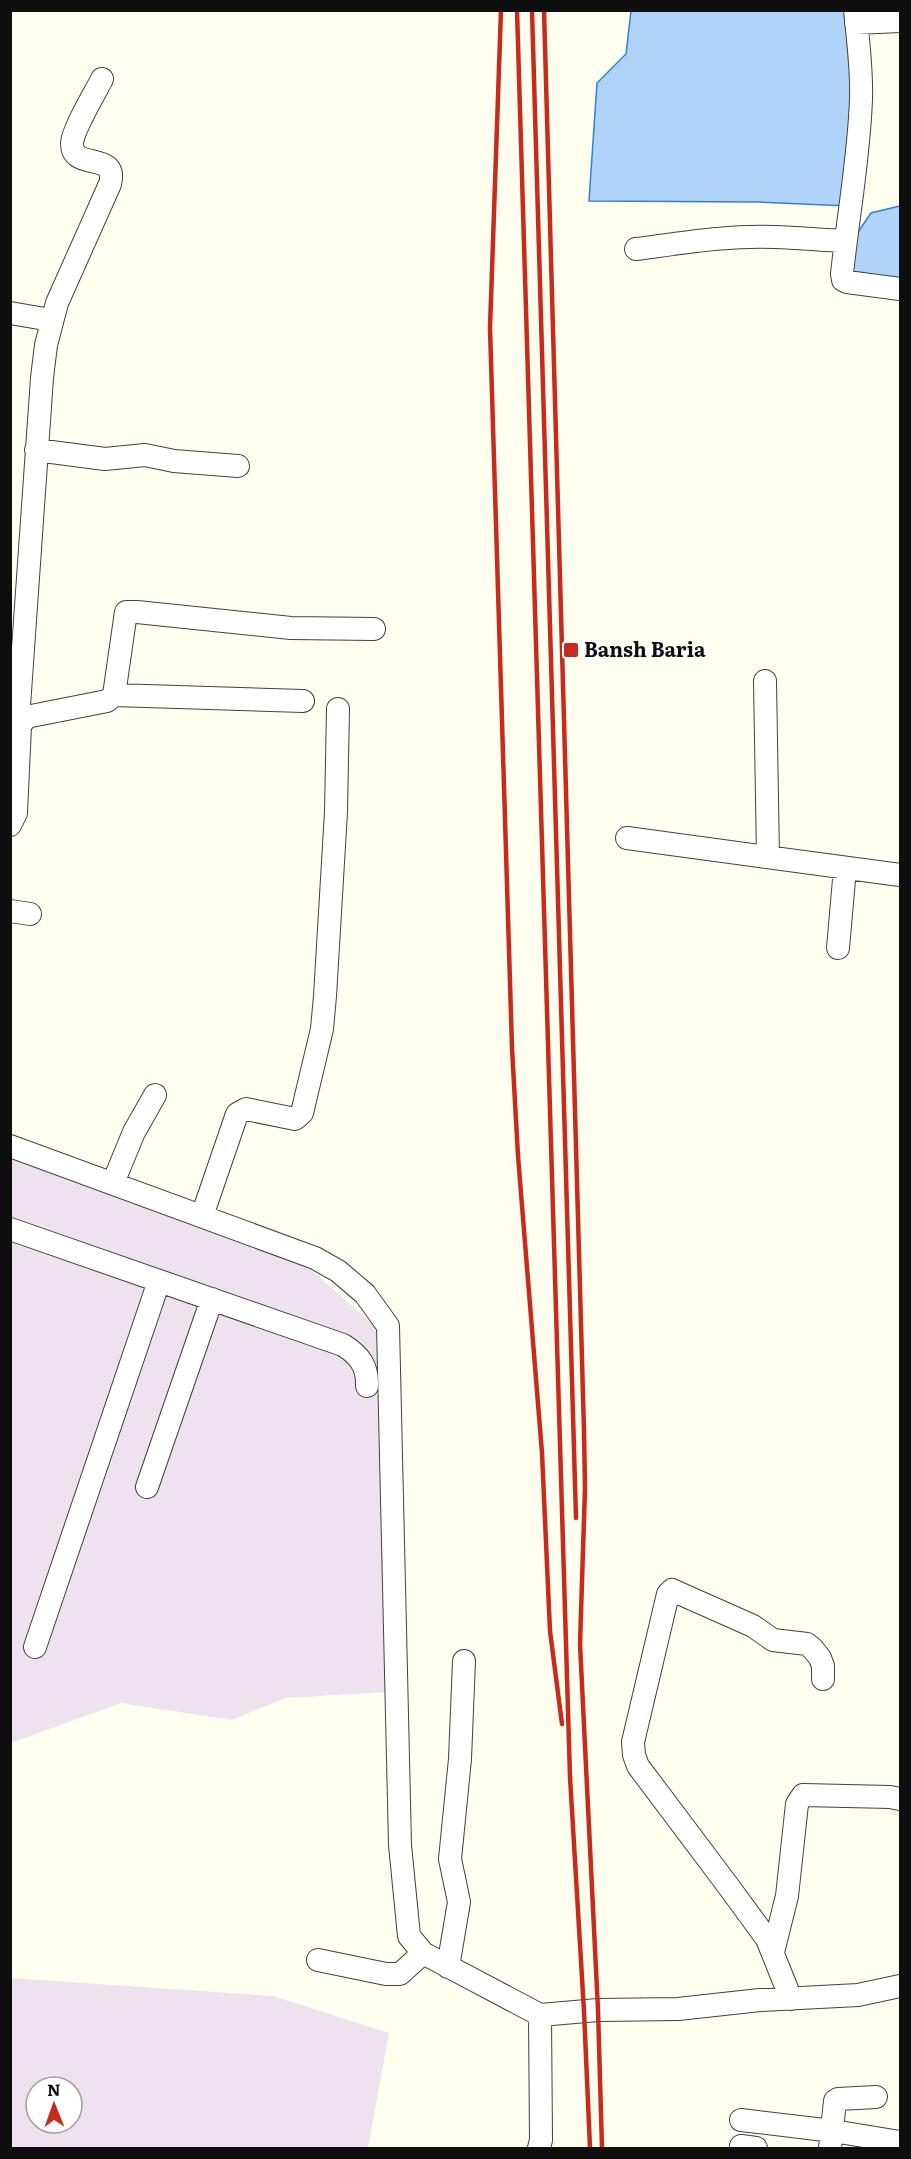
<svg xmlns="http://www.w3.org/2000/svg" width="911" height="2159" font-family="Literata,serif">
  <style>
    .industrial { fill: #ede2ed; fill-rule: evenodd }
    .water { fill: #b0d4f9; stroke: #337fd4; stroke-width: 1.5 }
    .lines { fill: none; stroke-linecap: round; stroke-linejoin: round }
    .minor-casing { stroke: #414141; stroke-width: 24 }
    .minor { stroke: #fff; stroke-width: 22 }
    .rail { stroke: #c52c1e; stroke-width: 4.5 }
    .poi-dot { fill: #c52c1e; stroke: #fff; stroke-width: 2 }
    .labels { text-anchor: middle; stroke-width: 6; stroke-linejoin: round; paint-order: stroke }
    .poi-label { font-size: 20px; font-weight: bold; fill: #0e0e0e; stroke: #fff; text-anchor: start }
  </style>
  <rect width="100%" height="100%" fill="#fffeef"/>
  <path class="industrial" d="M11,1153L306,1265L378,1329L386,1692L285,1698L232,1720L121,1703L11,1743Z
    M10,1978L273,1996L389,2033L368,2148H11ZM36,2087H72V2123H36Z"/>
  <path class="water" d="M631,11H848L854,70L847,206L758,202L589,201L597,83L626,54Z
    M900,206V283L852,277V241L871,213Z"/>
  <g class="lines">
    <defs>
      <path id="minor" d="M855,10C858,40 862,69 861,99C859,158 848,216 842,274L843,280L847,282L900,289
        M856,23L900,21
        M636,249C682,243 729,235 775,237C799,238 822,240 845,241
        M10,313L51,320
        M36,450L105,459L145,455L174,461L238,466
        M765,681L768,857
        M114,695L303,701
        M22,721L19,706L42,378L46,345L57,303L110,184C119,150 71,172 72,143C73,129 95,93 102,79
        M10,825L16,813L20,726L26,717L107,701L114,695L126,612H137L291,628L374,629
        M627,838L900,875
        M10,911L30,914
        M838,948L845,868
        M10,1146L315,1258L338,1271L365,1294L388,1326L400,1845L409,1936L423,1953L540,2015L598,2010L678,2009L760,2000L858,1995L900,1986
        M113,1183L134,1132L155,1095
        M202,1216L237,1114L246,1109L295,1119L302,1113L322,1029L325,996L336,812L338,709
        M10,1229L343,1345C359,1355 368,1366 367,1386
        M147,1487L212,1299
        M35,1647L159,1281
        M773,1952L787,1896L797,1804L803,1795L890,1797L900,1799
        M318,1960L386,1974H400L423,1953
        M448,1967L459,1902L450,1859L460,1759L464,1661
        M791,1999L767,1939L726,1883L638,1766L634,1755L633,1742L668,1594L672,1590L753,1626L773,1640L807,1644L813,1649L820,1658L823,1666V1679
        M741,2120L833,2131L900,2142
        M741,2146L756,2148
        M539,2148L541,2140L540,2015
        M830,2148L835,2101L838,2099L876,2097"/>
    </defs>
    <use href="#minor" class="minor-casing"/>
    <use href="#minor" class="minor"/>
    <path class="rail" d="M501,10L490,328L512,1048L518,1156L542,1453L550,1631L562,1724
      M517,10L570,1777L584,2011L590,2148
      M532,10L576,1518
      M544,10L584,1431L585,1488L580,1644L598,2010L602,2148"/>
  </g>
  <rect class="poi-dot" x="563" y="642" width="16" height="16" rx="3"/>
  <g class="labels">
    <g class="poi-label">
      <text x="584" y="657">Bansh Baria</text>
    </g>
  </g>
  <rect width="911" height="2159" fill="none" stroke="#0e0e0e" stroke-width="24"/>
  <g transform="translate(54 2105) rotate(359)"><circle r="28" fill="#ffffff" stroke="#9f9f9f" stroke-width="1.5"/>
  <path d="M0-4.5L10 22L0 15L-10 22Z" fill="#c52c1e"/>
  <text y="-9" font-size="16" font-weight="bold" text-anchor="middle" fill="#0e0e0e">N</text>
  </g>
</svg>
